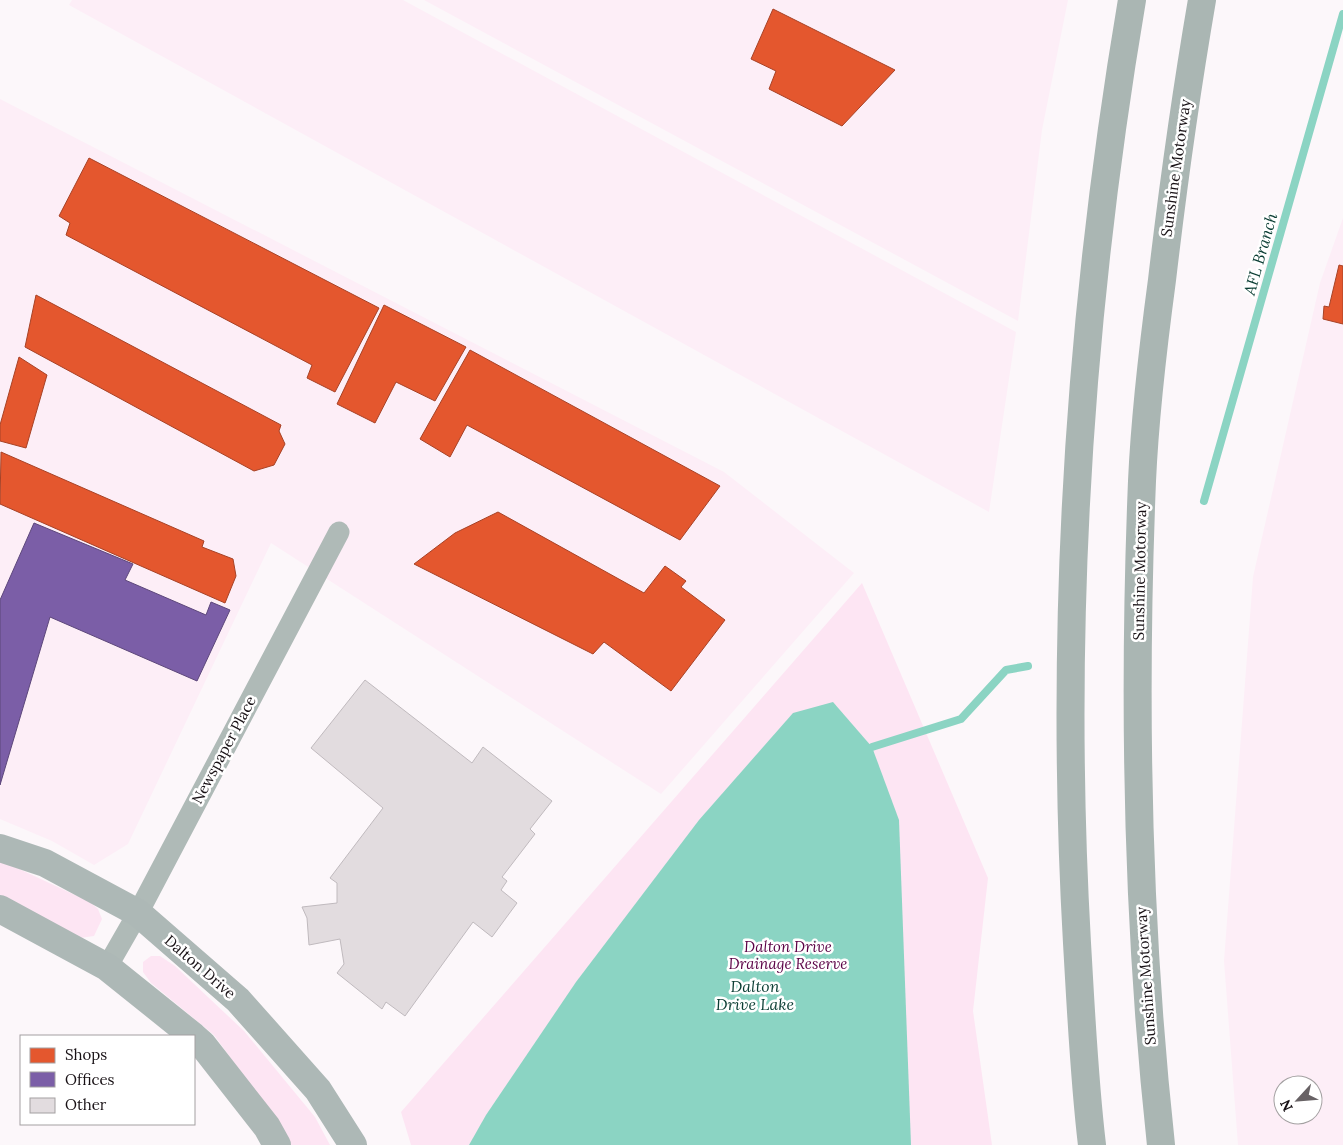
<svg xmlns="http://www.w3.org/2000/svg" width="1343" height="1145" font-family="Lora,serif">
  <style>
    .built { fill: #fdeef7; fill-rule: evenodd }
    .green { fill: #fde5f3 }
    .water { fill: #8bd4c3 }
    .shops { fill: #e4572e; stroke: #a74226 }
    .offices { fill: #7b5ea7; stroke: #5d477b }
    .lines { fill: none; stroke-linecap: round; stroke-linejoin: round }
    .stream { stroke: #8bd4c3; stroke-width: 8 }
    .building { fill: #e2dcdf; stroke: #c0babe }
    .minor { stroke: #afbab7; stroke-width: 21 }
    .secondary { stroke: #adb8b6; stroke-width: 28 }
    .motorway { stroke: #aab6b3; stroke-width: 28 }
    .labels { text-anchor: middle; stroke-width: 5; stroke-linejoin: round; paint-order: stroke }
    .street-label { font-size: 15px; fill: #181115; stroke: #fff }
    .park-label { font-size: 15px; font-style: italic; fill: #5a0045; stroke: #fff }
    .water-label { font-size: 16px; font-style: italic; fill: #0a3d33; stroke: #fff }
  </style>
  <rect width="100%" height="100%" fill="#fcf7fa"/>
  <path class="built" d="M72,0H403L1016,332L989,512L69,5Z
    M424,0H1068L1042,130L1018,321Z
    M0,99L724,472L854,573L661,794L271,543L128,844L94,865L52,841L0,819Z
    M1343,218V1145H1238L1224,961L1253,577L1320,283ZM1283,1085H1313V1115H1283Z"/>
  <path class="green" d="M862,583L988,878L973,1011L992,1145H411L401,1112Z
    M0,860L90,902L98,909L102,919L94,936L80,938L0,899Z
    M151,956H160L175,966L244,1031L315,1117L330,1145H291L277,1122L214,1035L151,983L143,972V962Z"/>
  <path class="water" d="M833,702L872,747L899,820L911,1145H469L486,1115L576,982L699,820L793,713Z"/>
  <path class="shops" d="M773,9L895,70L842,126L769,89L776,71L751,59Z
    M89,158L379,308L335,392L307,378L312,365L66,235L70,223L59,216Z
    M1339,265L1343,266V324L1323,319L1324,306L1329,307Z
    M36,295L281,425L279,431L285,444L274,465L254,471L25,347Z
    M384,305L466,347L435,401L396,382L375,423L337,404Z
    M470,350L720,486L680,540L467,425L450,457L420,439Z
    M19,357L47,375L26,448L0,441V425Z
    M1,452L204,541L202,547L233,559L236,576L225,603L0,504Z
    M498,512L644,593L665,566L686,581L681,587L725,620L671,691L604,642L593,654L414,564L455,533Z"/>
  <path class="offices" d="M34,523L133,564L125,580L206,615L211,602L230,610L197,681L50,617L0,785V600Z"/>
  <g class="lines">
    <path class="stream" d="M1204,501L1343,14
      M872,747L961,719L1006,670L1028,666"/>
  </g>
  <path class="building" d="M365,680L472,763L483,747L552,801L530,829L535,834L502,877L507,881L501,890L517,903L492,937L473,922L405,1016L386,1002L382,1009L337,973L344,964L340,939L309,945L307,918L302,907L337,903V883L330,878L383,808L311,748Z"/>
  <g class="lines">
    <path class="minor" d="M107,967L138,913L339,532"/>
    <path class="secondary" d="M0,848L45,863L138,913L238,1000L318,1090L353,1145
      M0,909L107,967L193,1036
      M194,1037L202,1044L267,1127L277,1145"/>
    <path class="motorway" d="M1092,1145C1084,1078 1081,1011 1077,943C1059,628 1079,312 1132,0
      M1161,1145C1137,925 1133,703 1142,481C1145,414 1153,347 1162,280C1173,186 1186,93 1202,0"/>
  </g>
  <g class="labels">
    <g class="street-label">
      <text transform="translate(1176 168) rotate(-82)" y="5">Sunshine Motorway</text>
      <text transform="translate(1140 571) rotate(-89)" y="5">Sunshine Motorway</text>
      <text transform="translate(224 750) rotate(-62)" y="5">Newspaper Place</text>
      <text transform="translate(200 967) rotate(41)" y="5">Dalton Drive</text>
      <text transform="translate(1146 976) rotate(-94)" y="5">Sunshine Motorway</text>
    </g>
    <g class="park-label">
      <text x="788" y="952">Dalton Drive<tspan x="788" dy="17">Drainage Reserve</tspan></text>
    </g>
    <g class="water-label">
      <text transform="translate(1260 254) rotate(-74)" y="6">AFL Branch</text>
      <text x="755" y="992">Dalton<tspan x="755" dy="18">Drive Lake</tspan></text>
    </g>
  </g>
  <rect x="20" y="1035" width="175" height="90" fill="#ffffff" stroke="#a3a0a1"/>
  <rect x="30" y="1048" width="25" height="15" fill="#e4572e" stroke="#a3a0a1"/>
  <text x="65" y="1060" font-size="15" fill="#181115">Shops</text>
  <rect x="30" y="1072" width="25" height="15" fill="#7b5ea7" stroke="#a3a0a1"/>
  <text x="65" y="1085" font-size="15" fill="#181115">Offices</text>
  <rect x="30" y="1098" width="25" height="15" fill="#e2dcdf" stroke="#a3a0a1"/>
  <text x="65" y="1110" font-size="15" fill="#181115">Other</text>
  <g transform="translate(1298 1100) rotate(244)"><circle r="24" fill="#ffffff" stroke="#a3a0a1"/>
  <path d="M0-4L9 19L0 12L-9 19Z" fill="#686265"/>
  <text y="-8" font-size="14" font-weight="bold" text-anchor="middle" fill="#181115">N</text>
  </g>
</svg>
